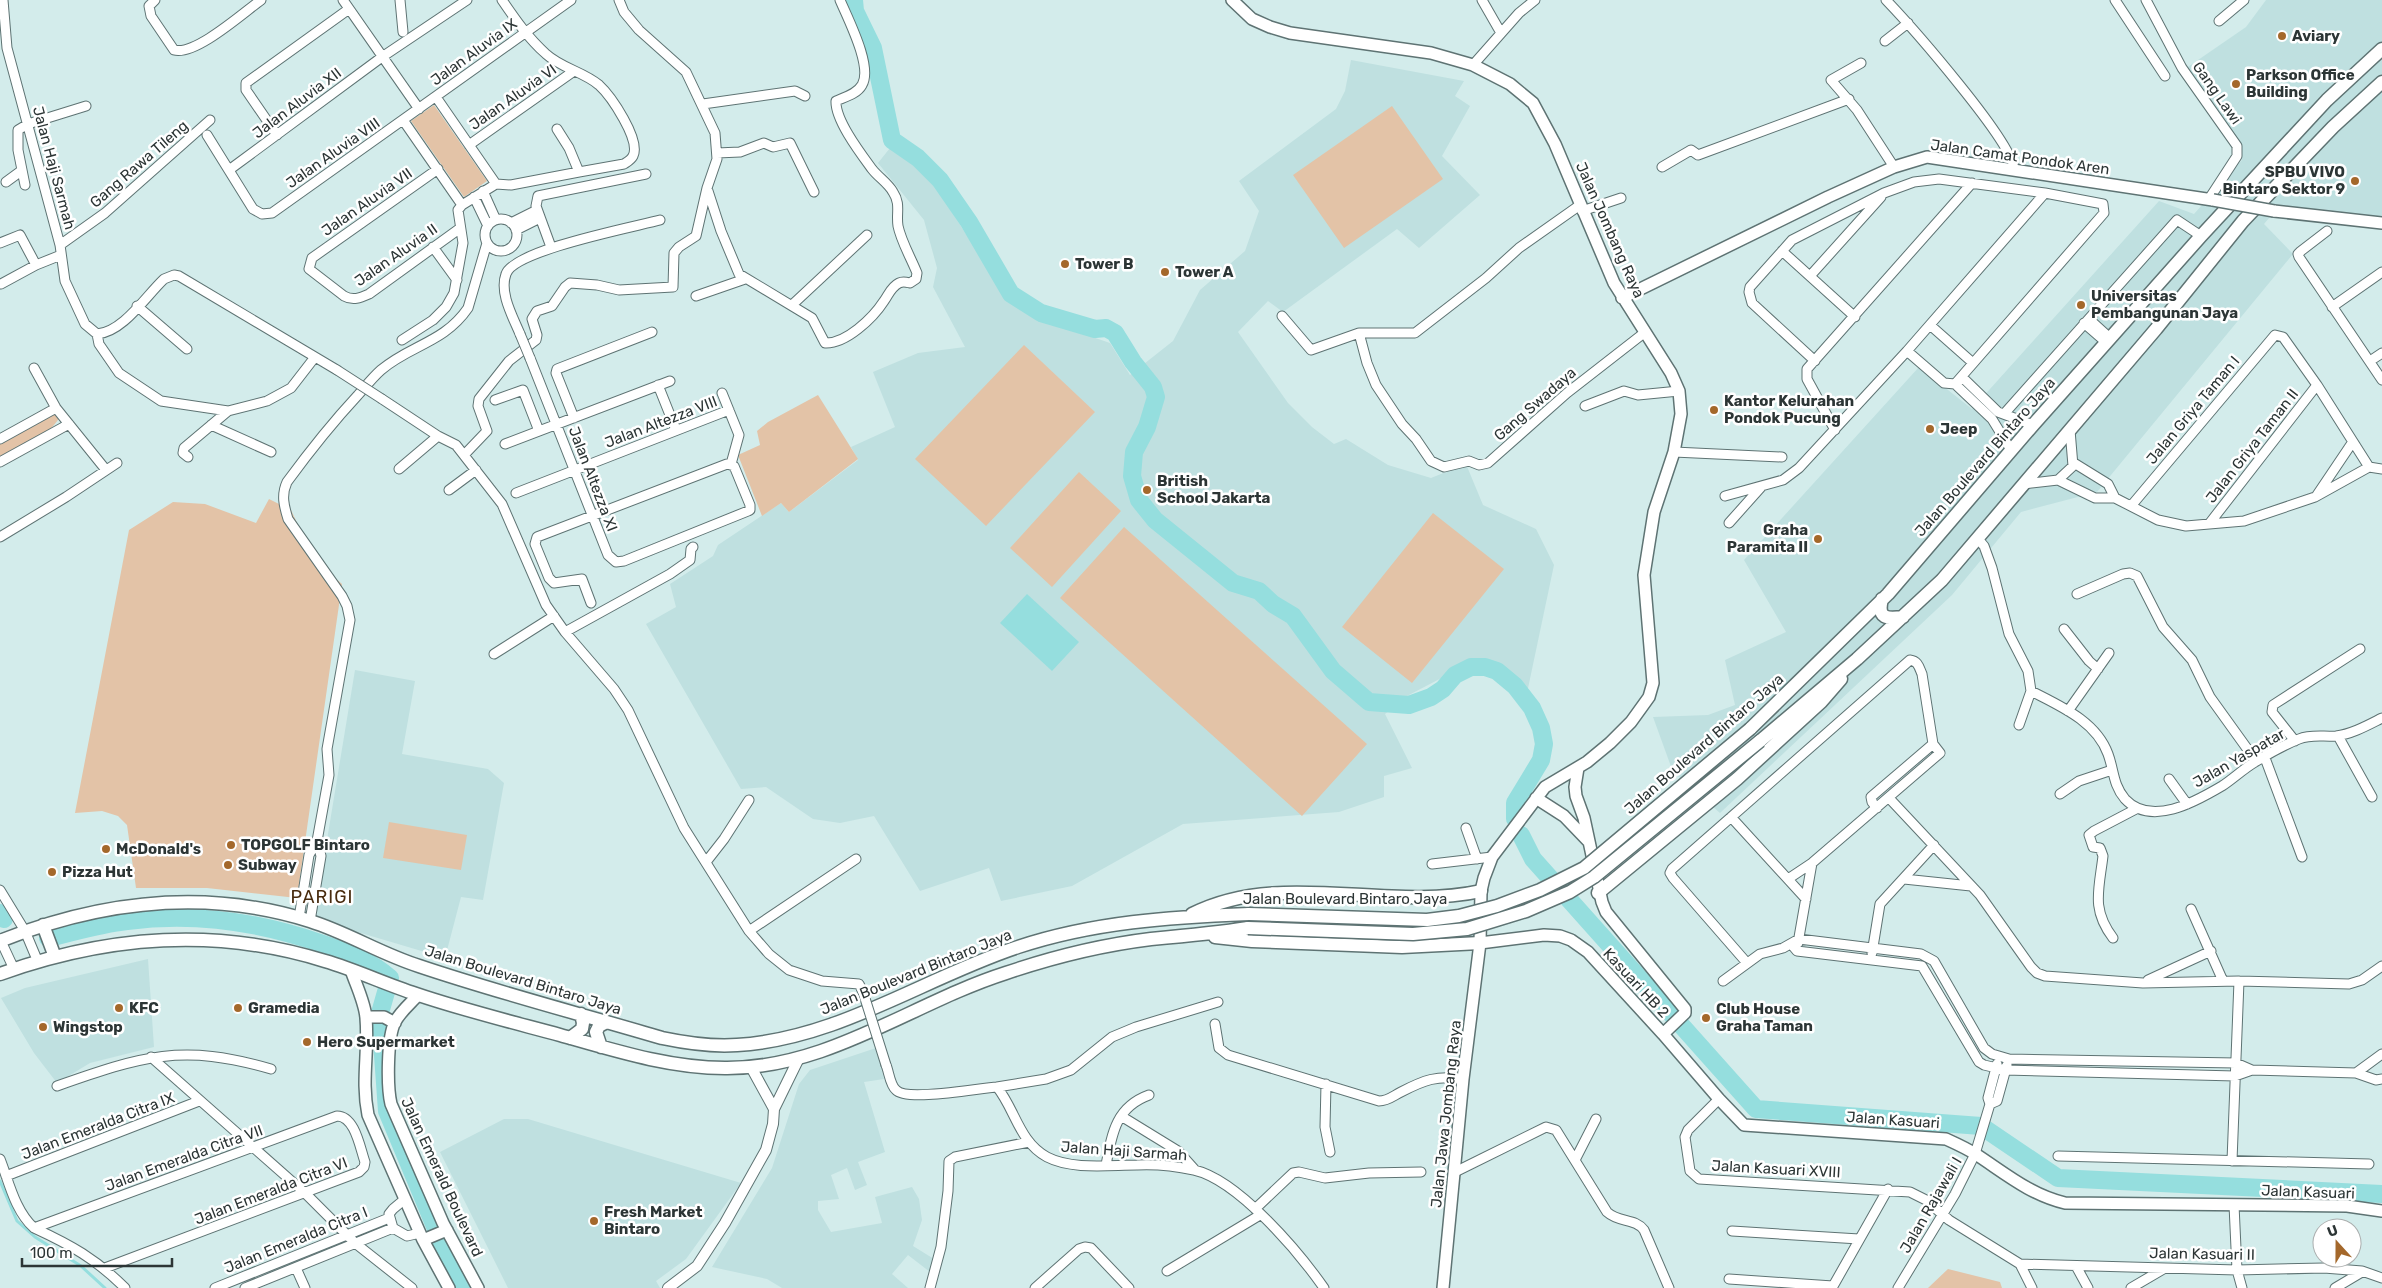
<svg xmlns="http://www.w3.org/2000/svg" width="2382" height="1288" font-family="Rubik,sans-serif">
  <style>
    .built { fill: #bfe0e0 }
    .green { fill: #e3c3a7 }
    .water { fill: #95dede }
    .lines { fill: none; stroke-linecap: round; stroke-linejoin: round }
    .stream { stroke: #95dede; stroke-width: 3 }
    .river { stroke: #95dede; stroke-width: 18 }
    .minor-casing { stroke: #5e7373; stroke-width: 11 }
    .tertiary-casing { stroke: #5e7373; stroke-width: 12 }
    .secondary-casing { stroke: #5e7373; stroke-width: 14 }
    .primary-casing { stroke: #5e7373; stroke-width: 15 }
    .minor { stroke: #fff; stroke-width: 9 }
    .tertiary { stroke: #fff; stroke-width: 10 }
    .secondary { stroke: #fff; stroke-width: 11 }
    .primary { stroke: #fff; stroke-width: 12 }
    .minor-bridge-casing { stroke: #5e7373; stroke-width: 11; stroke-linecap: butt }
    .secondary-bridge-casing { stroke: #5e7373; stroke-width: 14; stroke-linecap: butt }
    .primary-bridge-casing { stroke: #5e7373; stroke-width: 15; stroke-linecap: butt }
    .minor-bridge { stroke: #fff; stroke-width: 9 }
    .secondary-bridge { stroke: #fff; stroke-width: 11 }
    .primary-bridge { stroke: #fff; stroke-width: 12 }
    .poi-dot { fill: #a4682b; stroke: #fff; stroke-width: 2 }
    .labels { text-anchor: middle; stroke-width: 5; stroke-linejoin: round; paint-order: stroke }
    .poi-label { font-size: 15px; font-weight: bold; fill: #2c3535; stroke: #fff; text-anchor: start }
    .street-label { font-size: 15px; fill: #2c3535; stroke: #fff }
    .quarter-label { font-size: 18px; letter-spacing: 1px; fill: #482b0e; stroke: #fff }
  </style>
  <rect width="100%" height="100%" fill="#d3eceb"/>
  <path class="built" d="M2266,0H2382V218L2275,211L2264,224L2293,254L2097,492L2021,512L1952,595L1720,813L1673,772L1653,717L1708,715L1735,705L1725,660L1786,632L1744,560L1919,367L1972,409L2159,201L2194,214L2242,160L2241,144L2182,71L2246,27Z
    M1351,60L1464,81L1455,96L1470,106L1442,156L1480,195L1419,248L1397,229L1283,312L1268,301L1238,332L1288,403L1312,427L1334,444L1346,439L1388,465L1431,478L1466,464L1483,505L1536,529L1554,565L1527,693L1492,660L1474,661L1407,696L1385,714L1412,768L1384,776V797L1339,812L1183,824L1072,886L1001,901L989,868L920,891L874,816L840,823L813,819L766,787L741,789L646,624L676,607L670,584L713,556L718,545L781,503L789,512L858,460L851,447L895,427L873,372L918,353L965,347L933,287L937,268L924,220L878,163L890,148L922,161L938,190L1009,302L1037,318L1110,343L1130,375L1173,341L1200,290L1245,251L1259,211L1239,181L1336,109L1345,91Z
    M355,670L415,681L402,754L488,769L504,783L483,900L461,897L445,958L314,919Z
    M148,959L154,1047L90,1063L57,1083L34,1053L1,998L25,988Z
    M876,1048L884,1079L864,1082L885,1152L858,1162L867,1185L855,1190L847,1168L831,1175L839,1199L818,1201V1210L831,1232L882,1223L875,1197L912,1187L919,1199L922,1220L913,1246L934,1259L930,1272L908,1255L892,1274L908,1288H782L767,1279L712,1267L772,1168L799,1084L810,1070Z
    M504,1119H528L741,1183L686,1259L656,1281L660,1288H508L440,1152Z"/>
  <path class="green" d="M434,105L487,181L464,197L411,121Z
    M1392,106L1443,179L1344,248L1293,175Z
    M1024,345L1095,412L986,526L915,459Z
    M818,395L858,459L789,512L781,503L762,516L738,455L760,445L757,431L768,422Z
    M54,411L59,418C51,434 16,452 0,460V440Z
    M1079,472L1121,511L1052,587L1010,548Z
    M269,499L291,510L306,542L325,569L342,584L297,898L207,888H136L127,825L118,816L102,811L75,813L129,530L173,502L205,504L256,523Z
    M1433,513L1504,569L1412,683L1342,627Z
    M1124,527L1367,744L1302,816L1060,598Z
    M389,822L467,835L461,870L383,858Z
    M1948,1269L2000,1282L2002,1288H1928Z"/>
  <path class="water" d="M1027,594L1079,642L1052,671L1000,623Z"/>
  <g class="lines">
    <path class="stream" d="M0,1181L17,1221L35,1237L81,1266L105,1288"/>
    <path class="river" d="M854,0L855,11L873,48L892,140L918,158L940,180L969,222L1011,294L1041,313L1095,329L1106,328L1115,333L1133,362L1153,387L1156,397L1147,427L1134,452L1132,476L1139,500L1155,520L1233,583L1259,591L1273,604L1293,616L1333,671L1369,702L1409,705L1431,697L1443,689L1455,675L1471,667H1485L1497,671L1515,686L1532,708L1541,728L1544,744L1541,760L1515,803V819
      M1521,835L1533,859L1756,1109L1981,1126L2058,1178L2382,1194
      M0,913L4,919
      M48,938C74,932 100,924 127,921C193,912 260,922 323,944C347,952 371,961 390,978L380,1013L387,1111L449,1260L465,1288"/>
    <defs>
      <path id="minor" d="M3,0L7,48L60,245L65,281L85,324L97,334
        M155,0L149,6L151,16L174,50C195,56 243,13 261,0
        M343,0L419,109
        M400,0L403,32
        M502,0C515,19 528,38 546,54C561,68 584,72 599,85C611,96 641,140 633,156C631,160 627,162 624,164L579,172
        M1482,0L1501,33
        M1886,0C1909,24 2015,144 2014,170
        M2115,0L2165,76
        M2146,0L2182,68L2237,146V156L2209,199
        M2219,21L2244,0
        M1885,41L1908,23
        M1861,63L1831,80L1857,110L1894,167
        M1473,65L1519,13L1535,0
        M436,97L496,184
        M703,104L795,91L805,96
        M403,120L462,205
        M207,135L253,209L262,214L272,213L571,0
        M277,135L246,90V83L349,9
        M469,145L574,71
        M717,153L740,152L764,143L773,147L790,143L814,192
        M1662,167L1691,150L1698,155L1849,99
        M438,169L312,258L309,269L344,296C353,301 360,298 369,294L459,229
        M229,170L382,57L467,0
        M6,182L21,171
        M496,184L511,185L579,172L569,148L557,129
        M25,185L18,150V130L28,124L86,106
        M483,191L496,220
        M708,191L721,231L739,274L812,318L825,343C846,344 873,318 884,301C889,294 891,287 899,283C903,281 906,282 910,283L916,279L917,273C911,258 901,241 898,226C896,213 901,204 893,192C888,183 878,177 872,169C861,154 835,120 836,101C845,97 857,94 862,85C873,67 848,19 840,0
        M474,197L488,226
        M1582,211L1621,198
        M485 235a16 16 0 1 1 32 0a16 16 0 1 1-32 0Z
        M511,223L537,210
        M516,230L540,218
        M2327,231L2301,251L2298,254L2299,257L2382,380
        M0,243L20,235L36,265
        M60,245L105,213L210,120
        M433,247L457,280
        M551,247L536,206L538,196L646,174
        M1782,251L1855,317
        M1810,276L1881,197
        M1,284L36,265L61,255
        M696,296L745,279
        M792,305L867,235
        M137,306L187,349
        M2332,307L2382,272
        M1282,316L1311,350L1359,333H1415L1486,278L1519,248L1580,205
        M2089,319L2111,339
        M2084,323L2107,343
        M1930,325L1973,363
        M1359,333L1367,363L1376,385L1402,424L1416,439L1431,461L1444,467L1469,461L1479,465L1488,463L1567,393L1644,333
        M97,334C123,332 145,297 164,279L174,275L179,276L337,370
        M97,334L99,344L119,373L161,401L228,411L267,401L291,388L315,357
        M520,334C513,317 499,293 506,274C514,250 634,227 660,220
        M402,340L433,320L446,307L454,293L463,243L458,210L462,205L496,184
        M1907,351L1944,383L1955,384L1992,419L2011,450
        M530,358L608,555L616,562L624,561L748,511L750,510V505L734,466L727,464L537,537L535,544L549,578L554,583L582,579L591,603
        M1815,361L1752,303L1749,292L1750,287L1792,240L1884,193L1914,182L1939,179L2045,193L2103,204L2104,213L1955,384
        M2370,361L2382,353
        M34,368L56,408L106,470
        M1962,377L1998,412L2033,425
        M658,385L676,430
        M722,393L739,435L731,464
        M382,399L438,436L456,445L502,504L546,605L565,632L614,689L628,710L684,828L749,931L769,954L789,970L822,981L859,984L863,992
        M495,400L523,390L539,431
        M1585,406L1624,391L1638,395L1679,391
        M2004,414L2177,220L2201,236
        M574,418L556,373L557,369L652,332
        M211,425L271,452
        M1835,430L1807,379V369L1972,183
        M0,439L56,408
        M505,444L670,381
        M1674,452L1782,457
        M465,454L487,431L478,406L479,399L509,361L536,340L537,335L532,319L537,311L552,306L565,287L570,283L597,285L619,290L673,287L674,253L679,247L696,236L707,188L717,159L715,133L686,72L639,30L624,12L619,0
        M188,457L183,453L184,448L228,411
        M0,462L69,424
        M2074,463L2108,484L2115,498
        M399,469L438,436
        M2058,480L2095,498H2115L2158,520L2186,526L2244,521L2315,497L2369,467L2382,469
        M2023,484L2058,480L2073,466L2070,430
        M449,490L476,470
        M516,493L729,410
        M2317,495L2352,443
        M1725,496L1783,480L1799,468L1907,351L2045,193
        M2131,506L2275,335L2283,337L2317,385L2369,467
        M1729,523L1762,486
        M2209,524L2317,385
        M0,537L66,497L117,463
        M1978,539L1984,546L1992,568L2009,634L2028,671L2031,691C2060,706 2096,721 2108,754C2114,770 2113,785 2125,799C2151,827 2195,802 2222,786C2233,779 2243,769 2255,762C2268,754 2284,745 2299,739C2311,734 2324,737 2336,736C2352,734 2368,725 2382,718
        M2077,594L2123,574L2130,573L2137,576L2163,627L2192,660L2210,697L2256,761
        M2064,629L2089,661L2098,669
        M565,632L670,574L690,560L691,549L693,547
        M494,654L554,616
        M2068,711L2109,653
        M2019,725L2031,691
        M2338,736L2372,797
        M2295,741L2272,712L2273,705L2360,649
        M2265,758L2302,857
        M2169,779L2187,804
        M2060,794L2079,781L2112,770
        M1889,798L1980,895L2031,967L2037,973L2045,976L2143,983L2239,981L2349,984L2362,980L2382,966
        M1877,808L1872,802L1871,797L1933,744
        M1731,817L1806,899
        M1466,828L1477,859
        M706,862L724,839L749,800
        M1432,864L1492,857
        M1904,879L1971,886
        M0,890L25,931L38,962
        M2191,909L2223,981
        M299,918L309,855L317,841L329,775L327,749L350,620L347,606L342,596L288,519C284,506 281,495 287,482C309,452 332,423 358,395C365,387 373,377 381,370C410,345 444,343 468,308L487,243
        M310,921L321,856L317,841
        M749,931L856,859
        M2113,938C2091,909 2099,890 2103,856L2100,848L2093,847L2089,835L2094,831L2136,809
        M0,939L14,969
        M1798,943L1812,863
        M1792,945L1797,951L1922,966L1979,1062L1984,1065L2005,1070L2235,1076L2252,1070L2356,1073L2382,1054
        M1872,953L1880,904L1934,845
        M1747,963L1673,878L1670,873L1672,869L1910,660C1918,661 1919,667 1922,674L1933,744L1940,753L1812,863L1788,879
        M2148,980L2211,951
        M1723,981L1760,954L1783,948L1799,939L1921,954L1934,961L1984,1048L1992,1054L2009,1059L2236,1063L2252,1070
        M1215,1024L1219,1048L1228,1055L1379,1101C1388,1101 1393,1096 1401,1092C1424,1080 1437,1075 1463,1079
        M151,1057L305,1193L355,1243L412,1288
        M886,1065C889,1072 890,1085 896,1090C907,1102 979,1088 997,1087C1015,1109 1019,1142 1047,1157C1072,1170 1109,1165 1137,1165C1156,1164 1175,1166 1194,1170C1238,1180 1298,1251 1324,1288
        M2356,1073L2376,1080L2382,1079
        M1326,1084L1325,1127L1330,1152
        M57,1086C142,1056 182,1043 271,1069
        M997,1087L1046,1079L1071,1070L1112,1037L1136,1027L1218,1002
        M1719,1099L1688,1130L1685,1137L1690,1171L1699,1179L1910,1192L1926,1200L1949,1220L2020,1264L2032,1288
        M1990,1104L1997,1101L2007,1065
        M1121,1116L1178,1151L1195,1170
        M2058,1156L2369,1164
        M0,1159C9,1182 15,1211 34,1228C71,1245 96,1259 125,1288
        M1575,1160L1596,1119
        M2232,1161L2239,981
        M1106,1165C1112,1133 1116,1107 1149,1095
        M1455,1172L1546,1127L1556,1130L1607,1212C1619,1223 1635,1218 1644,1230L1669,1288
        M6,1176L199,1101
        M405,1199L393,1209L389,1214L393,1228L407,1236L420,1233
        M2234,1205L2237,1270L2242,1288
        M1255,1209L1293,1173L1299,1172L1325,1178L1369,1173L1421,1172
        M34,1228L337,1116C355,1116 360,1148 365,1162L364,1167L359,1172L105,1268
        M1732,1231L1859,1239
        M2020,1264L2237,1270L2324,1268L2362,1271L2382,1278
        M2076,1266L2088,1288
        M296,1268L305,1288
        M1167,1271L1260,1215
        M1729,1279L1833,1286
        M215,1288L389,1218
        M245,1288L393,1228
        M930,1288L941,1247L948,1191L949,1161L955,1157L1029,1142
        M1035,1288L1079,1249L1085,1247L1091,1248L1129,1288
        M1832,1288L1888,1189
        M1898,1288L1955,1194L1975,1154L1990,1104L1988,1098L1997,1064
        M2131,1288L2165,1268
        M2335,1288L2362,1272"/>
      <path id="tertiary" d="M751,1067L774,1109
        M668,1288L697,1266L725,1223L766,1150L773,1124L774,1109L799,1058"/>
      <path id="secondary" d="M1232,0L1252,19L1270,27L1290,33L1431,53L1473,65L1510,84L1533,103L1555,144L1614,283L1671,373L1679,391L1681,414L1674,452L1654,512L1644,575L1653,683L1649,697L1631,722L1610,743L1587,762L1545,787L1492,857L1484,878L1481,891L1480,943L1463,1079L1443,1288
        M2274,211L2382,223
        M1622,298L1828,197L1894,167L1927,157L2213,200
        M1578,768L1575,787L1576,796L1584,818L1602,902L1606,912L1685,1009V1013L1663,1034
        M1536,798L1564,816L1588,841
        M1480,943L1544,935L1560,936L1571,940L1588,952L1663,1034L1719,1099L1744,1125L1946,1139C1957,1144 1968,1149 1977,1155C2006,1174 2031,1195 2065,1203L2347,1206L2382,1211
        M351,970C356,985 365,1003 366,1018C369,1052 361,1080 368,1115L423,1240L449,1288
        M418,995C411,1003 400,1012 395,1022C387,1037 387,1087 391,1104L443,1223L478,1288
        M366,1017H384L395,1023
        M423,1240L447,1230"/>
      <path id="primary" d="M1882,599C1877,619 1887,619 1903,617
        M1750,729L1888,594L2033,425L2201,236L2327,100L2382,49
        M1760,741L1857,659L1942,580L2156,329L2243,221L2333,127L2382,82
        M1598,893L1737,779L1821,702L1841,679
        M1192,914C1281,869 1386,912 1481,891
        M43,925L55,957
        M1215,937L1252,941L1402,947L1480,943
        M0,941C101,901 205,888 310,921C348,933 381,954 419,966C499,993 581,1014 662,1038C686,1043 711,1047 737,1045C838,1039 924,978 1018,947C1093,922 1171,917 1249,914
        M0,974C106,936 216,927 325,961C356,970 385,984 416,994C463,1010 512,1022 560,1035C613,1050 669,1068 725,1068C828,1069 912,1003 1006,973C1053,957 1102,945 1151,939C1184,936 1216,933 1248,928
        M570,1038L582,1029L583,1023L581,1014
        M601,1047L596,1032L599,1026L607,1022"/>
    </defs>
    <use href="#minor" class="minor-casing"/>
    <use href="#tertiary" class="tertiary-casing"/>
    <use href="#secondary" class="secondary-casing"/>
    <use href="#primary" class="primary-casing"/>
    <use href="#minor" class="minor"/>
    <use href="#tertiary" class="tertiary"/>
    <use href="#secondary" class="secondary"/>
    <use href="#primary" class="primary"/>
    <defs>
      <path id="minor-bridge" d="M520,334L530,358
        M337,370L382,399
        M863,992L886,1065"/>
      <path id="secondary-bridge" d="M2213,200L2274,211"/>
      <path id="primary-bridge" d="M1249,914L1427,920L1459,916L1497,906L1540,890L1584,868L1750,729
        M1248,928L1413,934L1467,929L1526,911L1570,892L1594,877L1760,741"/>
    </defs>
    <use href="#minor-bridge" class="minor-bridge-casing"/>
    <use href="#secondary-bridge" class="secondary-bridge-casing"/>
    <use href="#primary-bridge" class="primary-bridge-casing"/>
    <use href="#minor-bridge" class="minor-bridge"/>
    <use href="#secondary-bridge" class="secondary-bridge"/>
    <use href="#primary-bridge" class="primary-bridge"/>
  </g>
  <g class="poi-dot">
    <circle cx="2282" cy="36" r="5"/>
    <circle cx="2236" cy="84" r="5"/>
    <circle cx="2355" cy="181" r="5"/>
    <circle cx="1065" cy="264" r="5"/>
    <circle cx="1165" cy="272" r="5"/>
    <circle cx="2081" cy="305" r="5"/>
    <circle cx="1714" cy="410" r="5"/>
    <circle cx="1930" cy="429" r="5"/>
    <circle cx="1147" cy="490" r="5"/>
    <circle cx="1818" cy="539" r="5"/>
    <circle cx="231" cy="845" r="5"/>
    <circle cx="106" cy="849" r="5"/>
    <circle cx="228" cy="865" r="5"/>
    <circle cx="52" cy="872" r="5"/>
    <circle cx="119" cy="1008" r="5"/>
    <circle cx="238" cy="1008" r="5"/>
    <circle cx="1706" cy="1018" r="5"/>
    <circle cx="43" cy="1027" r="5"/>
    <circle cx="307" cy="1042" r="5"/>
    <circle cx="594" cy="1221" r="5"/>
  </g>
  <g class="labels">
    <g class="poi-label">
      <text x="2292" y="41">Aviary</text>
      <text x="2246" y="80">Parkson Office<tspan x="2246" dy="17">Building</tspan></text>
      <text x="2345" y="177" text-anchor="end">SPBU VIVO<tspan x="2345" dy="17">Bintaro Sektor 9</tspan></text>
      <text x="1075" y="269">Tower B</text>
      <text x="1175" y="277">Tower A</text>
      <text x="2091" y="301">Universitas<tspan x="2091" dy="17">Pembangunan Jaya</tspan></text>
      <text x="1724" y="406">Kantor Kelurahan<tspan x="1724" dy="17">Pondok Pucung</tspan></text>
      <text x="1940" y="434">Jeep</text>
      <text x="1157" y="486">British<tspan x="1157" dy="17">School Jakarta</tspan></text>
      <text x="1808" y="535" text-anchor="end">Graha<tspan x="1808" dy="17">Paramita II</tspan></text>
      <text x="241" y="850">TOPGOLF Bintaro</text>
      <text x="116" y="854">McDonald's</text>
      <text x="238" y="870">Subway</text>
      <text x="62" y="877">Pizza Hut</text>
      <text x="129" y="1013">KFC</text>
      <text x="248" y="1013">Gramedia</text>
      <text x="1716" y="1014">Club House<tspan x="1716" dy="17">Graha Taman</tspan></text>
      <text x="53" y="1032">Wingstop</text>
      <text x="317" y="1047">Hero Supermarket</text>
      <text x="604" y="1217">Fresh Market<tspan x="604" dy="17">Bintaro</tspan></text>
    </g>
    <g class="street-label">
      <text transform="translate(474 52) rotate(-36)" y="5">Jalan Aluvia IX</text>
      <text transform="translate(2217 93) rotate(55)" y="5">Gang Lawi</text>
      <text transform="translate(513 97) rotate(-35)" y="5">Jalan Aluvia VI</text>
      <text transform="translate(297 103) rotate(-37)" y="5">Jalan Aluvia XII</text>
      <text transform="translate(333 153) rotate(-35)" y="5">Jalan Aluvia VIII</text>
      <text transform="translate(2020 157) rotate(8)" y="5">Jalan Camat Pondok Aren</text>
      <text transform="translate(139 164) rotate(-41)" y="5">Gang Rawa Tileng</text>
      <text transform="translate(54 168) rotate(75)" y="5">Jalan Haji Sarmah</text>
      <text transform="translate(367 202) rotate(-35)" y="5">Jalan Aluvia VII</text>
      <text transform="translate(1610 230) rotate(66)" y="5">Jalan Jombang Raya</text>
      <text transform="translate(396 255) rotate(-35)" y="5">Jalan Aluvia II</text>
      <text transform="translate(1535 404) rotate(-41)" y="5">Gang Swadaya</text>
      <text transform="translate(2193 410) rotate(-50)" y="5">Jalan Griya Taman I</text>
      <text transform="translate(661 422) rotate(-21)" y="5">Jalan Altezza VIII</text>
      <text transform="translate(2252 446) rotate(-52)" y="5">Jalan Griya Taman II</text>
      <text transform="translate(1985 457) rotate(-49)" y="5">Jalan Boulevard Bintaro Jaya</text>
      <text transform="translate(593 479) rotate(69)" y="5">Jalan Altezza XI</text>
      <text transform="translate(1704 744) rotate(-41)" y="5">Jalan Boulevard Bintaro Jaya</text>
      <text transform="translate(2239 758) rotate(-30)" y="5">Jalan Yaspatar</text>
      <text x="1345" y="904">Jalan Boulevard Bintaro Jaya</text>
      <text transform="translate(916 972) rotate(-22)" y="5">Jalan Boulevard Bintaro Jaya</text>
      <text transform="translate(523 980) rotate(17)" y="5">Jalan Boulevard Bintaro Jaya</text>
      <text transform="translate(1636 983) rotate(47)" y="5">Kasuari HB 2</text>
      <text transform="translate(1446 1114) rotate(-84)" y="5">Jalan Jawa Jombang Raya</text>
      <text transform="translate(1893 1120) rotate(4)" y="5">Jalan Kasuari</text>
      <text transform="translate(98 1126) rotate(-21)" y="5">Jalan Emeralda Citra IX</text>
      <text transform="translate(1124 1151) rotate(4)" y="5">Jalan Haji Sarmah</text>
      <text transform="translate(184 1158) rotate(-20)" y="5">Jalan Emeralda Citra VII</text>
      <text transform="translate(1776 1169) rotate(3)" y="5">Jalan Kasuari XVIII</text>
      <text transform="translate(442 1177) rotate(65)" y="5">Jalan Emerald Boulevard</text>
      <text transform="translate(271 1191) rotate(-21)" y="5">Jalan Emeralda Citra VI</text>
      <text transform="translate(2308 1192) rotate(2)" y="5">Jalan Kasuari</text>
      <text transform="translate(1931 1205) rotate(-60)" y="5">Jalan Rajawali I</text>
      <text transform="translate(296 1240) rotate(-22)" y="5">Jalan Emeralda Citra I</text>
      <text transform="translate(2202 1254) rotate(1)" y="5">Jalan Kasuari II</text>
    </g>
    <g class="quarter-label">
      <text x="322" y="903">PARIGI</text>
    </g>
  </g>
  <g transform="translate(2337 1243) rotate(339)"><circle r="24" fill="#ffffff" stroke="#abaeae"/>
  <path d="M0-4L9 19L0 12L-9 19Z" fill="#a4682b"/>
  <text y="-8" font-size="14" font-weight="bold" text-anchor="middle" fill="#2c3535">U</text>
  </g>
  <path d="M22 1258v8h150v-8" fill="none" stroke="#2c3535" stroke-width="2.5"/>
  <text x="30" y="1258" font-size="15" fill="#2c3535" stroke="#ffffff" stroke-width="4" paint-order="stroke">100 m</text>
</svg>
